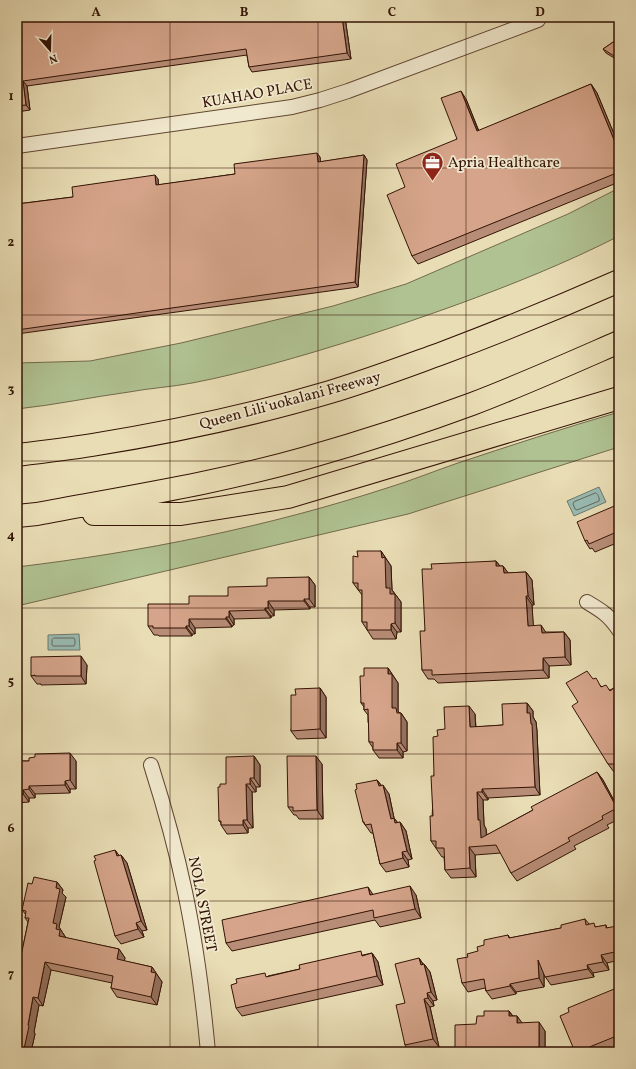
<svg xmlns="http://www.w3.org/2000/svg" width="636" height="1069" font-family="Vollkorn,serif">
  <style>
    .green { fill: #b0c292; stroke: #726a4b }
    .water { fill: #98bbb3; stroke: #70786d }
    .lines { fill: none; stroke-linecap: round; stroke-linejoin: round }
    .shore { stroke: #66675c; stroke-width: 1 }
    .minor-casing { stroke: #604630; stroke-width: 16 }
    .motorway-casing { stroke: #331304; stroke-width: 24 }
    .minor { stroke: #f1e9cf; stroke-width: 14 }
    .motorway { stroke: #e9ddb5; stroke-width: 22 }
    .wall { fill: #b78d77; stroke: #331304 }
    .shaded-wall { fill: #957361; stroke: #331304 }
    .building { fill: #d5a48a; stroke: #331304 }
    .grid { fill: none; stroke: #331304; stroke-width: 1; stroke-opacity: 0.55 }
    .labels { text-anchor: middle; stroke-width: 3.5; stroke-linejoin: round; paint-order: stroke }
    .street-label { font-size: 15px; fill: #331304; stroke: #f1e9cf }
    .poi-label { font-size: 15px; fill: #331304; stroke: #f1e9cf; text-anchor: start }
    .neatline { fill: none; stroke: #331304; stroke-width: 1.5 }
    .grid-label { font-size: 13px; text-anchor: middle; font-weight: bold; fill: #331304 }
  </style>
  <rect width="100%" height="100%" fill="#e9ddb5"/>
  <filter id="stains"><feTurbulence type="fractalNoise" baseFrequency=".005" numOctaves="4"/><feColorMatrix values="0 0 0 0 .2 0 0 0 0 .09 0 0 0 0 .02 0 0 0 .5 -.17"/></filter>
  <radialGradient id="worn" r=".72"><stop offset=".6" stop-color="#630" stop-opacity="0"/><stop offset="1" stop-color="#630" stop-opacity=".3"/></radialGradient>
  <path class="green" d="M619,188V236C566,263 511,285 456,305C395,327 334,347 272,364C246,371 219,378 192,383C172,387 150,388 129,392C92,397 55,405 17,409V363L90,361L181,343L333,306L406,284L568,214Z
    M619,412V447L408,514L17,606V567C142,552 267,527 387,488C410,481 432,472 455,464C509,446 564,428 619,412Z"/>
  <path class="water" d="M599,487L606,502L574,516L567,501Z
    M79,634L80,650H48V635Z"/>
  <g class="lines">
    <path class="shore" d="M596,493C598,494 600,499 599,501L577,510L575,509L573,504L574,502Z
      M54,638H74L75,640V644L74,646H53L52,645V640Z"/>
    <defs>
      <path id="minor" d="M17,146L292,107L320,100L348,91L538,20
        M587,602C602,611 609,615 619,630
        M151,765C164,806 176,849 185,892C196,944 203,998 208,1052"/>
      <path id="motorway" d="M17,455C42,452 67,449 92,445C172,432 253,415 330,392C367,381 404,367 440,354C501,331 560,307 619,281
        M94,514H181L288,497L619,398
        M17,516L37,514C127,497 218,483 306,458C362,442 418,424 472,404C522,385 571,363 619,342"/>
    </defs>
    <use href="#minor" class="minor-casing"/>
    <use href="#motorway" class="motorway-casing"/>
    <use href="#minor" class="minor"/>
    <use href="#motorway" class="motorway"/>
  </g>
  <path class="wall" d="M17,17H345L351,59L252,72L249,67L247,55L27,86L30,110L17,112Z
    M619,38V61L606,53L603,49Z
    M591,84L597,93L619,146V182L418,264L412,256L405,187L457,139L466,99L479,131Z
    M364,155L367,160L358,287L17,334V204L73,197L158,179V185L235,174L320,157V162Z
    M619,504V542L595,552L592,548L590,549L585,541Z
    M381,551L391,566L392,590L401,602V632H397L396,639H373L362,622V595L353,583L358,557Z
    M496,561L500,566H503L508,573L526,572L532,580L534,605H532L533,626L546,632H564L570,640L571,665L549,666V678L438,683L434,679H428L422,670L425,631L432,569Z
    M309,577L315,585V607H310V609L274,610V616H271V618L234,619V625L232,626V627L195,628V634H192V636H159L158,635H154L148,626L189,604L228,596L267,586Z
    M87,665L86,684L41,685V684H37L31,676Z
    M388,668L398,683V711L400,713H401L407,722V751L403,752V758H379L373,750V748L369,742V724L368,722V715L364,710V707L361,703L364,676Z
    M593,679L602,687L610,690L614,688L619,695V772H614L608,764L578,702Z
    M320,688L326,697V738L297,739L291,731L296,695Z
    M527,703L533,711V717L536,722L537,731V733L540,795L488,798V800H483L484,825L486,829L487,835L533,810L597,772L603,780L619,810V819L607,825L609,828L574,846L576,849L517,881L511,873L501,853L475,855L476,877L451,878L445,870L444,857H442L431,841L434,776L438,736L445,729L475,714L476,727L503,725Z
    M254,756L260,765V787H256V792H252L253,828H248V833L227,834L221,825V823L219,821L226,784Z
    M17,761H76V789H70V793L35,794V798H29V802L17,803Z
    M322,764L323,819H299L296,815H294L288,807Z
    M377,780L382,786L389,794L394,818L398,823L400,822L406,831L412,859L408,860L409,867L386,872L380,864L373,833H371L363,822L357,789Z
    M115,850L119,856L121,855L127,863L147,930L142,931L144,937L121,944L115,936Z
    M57,882L63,890L62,893L66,897L59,927L66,938L119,949L125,958L124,961L152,967L162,982L157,1005L117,997L111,988L112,983L51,970L43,1006L39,1005L34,1032L35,1034L31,1052H17V958L21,956L28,922L25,918L26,915L22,910L32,884Z
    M416,895L421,918L380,927L375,920L232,951L226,943Z
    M585,919L589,924L597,927L606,925L607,928H619V960L607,963L609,970L593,973L594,977L551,985L544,975V987L516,992V994L492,999L486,991L485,988L468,992L462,983L468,957L478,951L484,945L508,935L510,938L561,928Z
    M372,953L378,962L383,985L242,1016L236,1008L268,976Z
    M419,958L423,964H424L430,972L437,1000L433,1001L434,1006L430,1007L439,1047L418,1052H410L405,1045V1003Z
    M619,987V1046L603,1052H575Z
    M509,1011L513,1016H517L521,1023L545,1031V1052H456L455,1050L484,1016Z"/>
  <path class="shaded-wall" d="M342,17H345L351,59L347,53Z
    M23,81L27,86L30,110L26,105Z
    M591,84L597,93L619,146V152Z
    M461,91L466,99L482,140L477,131Z
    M317,153L320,157L321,166L318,162Z
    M364,155L367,160L358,287L355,282Z
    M155,175L158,179L159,189L156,185Z
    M381,551L391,566L392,590L401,602V632L395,623L386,588Z
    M496,561L502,569L496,566Z
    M503,566L509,574L504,573Z
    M526,572L532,580L534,605L528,596Z
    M309,577L315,585V607L309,599Z
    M526,596L532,605L534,634L528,626Z
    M304,599L310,607V609L304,601Z
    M268,601L274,610V616L268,608Z
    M265,608L271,616V618L265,610Z
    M229,611L234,619V625L229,617Z
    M226,617L232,626V627L226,619Z
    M189,619L195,628V634L189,626Z
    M391,624L397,632L396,639L391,630Z
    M541,625L547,634L542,633Z
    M186,626L192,634V636L186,628Z
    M564,632L570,640L571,665L565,657Z
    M81,656L87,665L86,684L81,676Z
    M543,658L549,666V678L543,670Z
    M388,668L398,683V711L401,715V713L407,722V751L401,743L392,708L388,674Z
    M320,688L326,697V738L320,729Z
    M527,703L533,711V717L536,722L537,731V733L540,795L535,787L531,724L527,713Z
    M469,706L475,714L476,735L470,727Z
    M397,743L403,752V758L397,750Z
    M70,753L76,761V789L70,780Z
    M254,756L260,765V787L254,778Z
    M316,756L322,764L323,819L317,810Z
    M597,772L603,780L619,810V812Z
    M250,778L256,787V792L250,784Z
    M377,780L383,788L379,786Z
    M65,781L70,789V793L65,785Z
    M246,784L252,792L253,828L247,820Z
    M383,785L389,794L394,818L400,826L401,832L391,819Z
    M29,786L35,794V798L29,789Z
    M482,789L488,798V800L482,792Z
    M23,790L29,798V802L23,794Z
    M477,792L483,800L484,825L486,829L487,846L481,838L478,820Z
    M243,820L248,828V833L243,825Z
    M400,822L406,831L412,859L407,851Z
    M469,847L475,855L476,877L470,868Z
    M115,850L121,858L117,856Z
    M402,852L408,860L409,867L403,858Z
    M121,855L127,863L147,930L141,921Z
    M57,882L63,890L62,893L66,897L59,927L66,938L59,936L53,923L56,888Z
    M410,886L416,895L421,918L415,909Z
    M368,887L374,896L370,895Z
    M136,923L142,931L144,937L138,929Z
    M119,949L125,958L123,968L117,959Z
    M372,953L378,962L383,985L377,976Z
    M601,955L607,963L609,970L603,962Z
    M419,958L425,967L421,965Z
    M538,960L544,969V987L539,978Z
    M45,962L51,970L43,1006L38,998Z
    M424,964L430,972L437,1000L431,992Z
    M587,965L593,973L594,977L588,969Z
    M152,967L162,982L157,1005L151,997V972Z
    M510,984L516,992V994L510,986Z
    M427,993L433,1001L434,1006L428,998Z
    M33,997L39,1005L34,1032L35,1034L31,1052H27L24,1049Z
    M424,999L430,1007L439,1047L433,1039Z
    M509,1011L515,1020L509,1016Z
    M517,1016L523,1024L517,1023Z
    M539,1022L545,1031V1052H542L539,1048Z
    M17,1047L20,1052H17Z"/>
  <path class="building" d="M17,17H342L347,53L249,67L246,49L23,81L26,105L17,106Z
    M619,38V59L603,49Z
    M591,84L619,152V172L412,256L387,195L405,187L396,164L457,139L441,98L461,91L477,131Z
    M317,153L318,162L364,155L355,282L17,330V204L73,197L72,187L155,175L156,185L235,174L234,164Z
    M619,504V531L589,544L587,540L585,541L577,522Z
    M357,551H381L382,558L385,557L386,588H390V594H395V623L391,624V630H367V622H362V590H358V583H353V556L358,557Z
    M496,561V566H503L504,573L526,572L528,596H526L528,626L541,625L542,633L564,632L565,657L543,658V670L432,675V670H422L420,631H425L422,569H432L431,564Z
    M309,577V599H304V601H268V608H265V610L229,611V617H226V619H189V626H186V628H153V626H148V604H189V596H228V587L267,586V578Z
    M81,656V676H35V675L31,676V657Z
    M364,668H388V674H392V708H396L397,713H401V743H397V750H373V742H369L368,709L364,710V703H361L360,676H364Z
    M587,671L593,679L596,678L601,687L606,685L610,691L614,688L619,696V764H608L572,706L578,702L566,683Z
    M320,688V729L291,731V695H296L295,689Z
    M527,703V713H530L531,724H532L535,787L482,789V792H477L478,820H480L481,838L533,810L531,807L597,772L617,808L602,816L603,819L568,838L570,841L511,873L496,845L469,847L470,868L445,870L444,848H436V841H431L430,816H433L431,776H434L433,737L438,736L437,730L445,729L444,707L469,706L470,727L487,726L503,725L502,704Z
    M70,753V780L65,781V785L29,786V789L23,790V794H17V761H29V758L35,757V754Z
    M254,756V778H250V784H246L247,820H243V825H221V821H219L218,787H220V784H226V757Z
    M287,756H316L317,810L293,811V807H288Z
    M377,780L379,786L383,785L391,819L394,818L395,823L400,822L407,851L402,852L403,858L380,864L371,824L365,825L364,822H363L355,790L357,789L356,784Z
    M115,850L117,856L121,855L141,921L136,923L138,929L115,936L94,861L96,860L94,856Z
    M34,877L57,882L56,888L60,889L53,923L57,924L56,929L60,930L59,936L119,949L117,959L152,967L151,972L156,973L151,997L111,988L113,976L45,962L38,998L33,997L28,1025L29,1026L24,1049L17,1047V958L18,956H21L29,918H25L26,911L22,910L28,883L32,884Z
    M410,886L415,909L374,918L373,910L226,943L222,920L368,887L370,895Z
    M585,919L586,925L594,923L595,927L606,925V928L617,926L619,935V951L601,955L603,962L587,965L588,969L545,977L538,960L539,978L510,984V986L486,991L484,979L462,983L457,959L468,957L467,954L478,951L477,947L484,945V940L508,935L509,938L561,928V925Z
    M361,951L362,956L372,953L377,976L236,1008L231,985L237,983L236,979L265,973L266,977L300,969L299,965Z
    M419,958L421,965L424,964L431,992L427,993L428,998L424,999L433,1039L405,1045L396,1005L405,1003L395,964Z
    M619,987V1035L577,1052H575L560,1016L569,1012L568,1008Z
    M484,1011H509V1016H517V1023L539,1022V1048H517V1052H477V1050H455V1025L476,1024L477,1016H484Z"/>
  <path class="grid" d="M170,17V1052M318,17V1052M466,17V1052M17,168H619M17,315H619M17,461H619M17,608H619M17,754H619M17,901H619"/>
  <defs>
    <symbol id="office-pin" viewBox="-11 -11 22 30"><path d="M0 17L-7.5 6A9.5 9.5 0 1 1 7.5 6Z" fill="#8f2418" stroke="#f1e9cf"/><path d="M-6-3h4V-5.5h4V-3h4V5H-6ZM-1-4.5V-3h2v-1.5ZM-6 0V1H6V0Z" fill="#fff"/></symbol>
  </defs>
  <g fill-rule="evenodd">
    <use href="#office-pin" x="420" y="150" width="25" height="34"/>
  </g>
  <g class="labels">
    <g class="street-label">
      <text transform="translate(257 93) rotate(-10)" y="5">KUAHAO PLACE</text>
      <text transform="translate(290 400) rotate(-15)" y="5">Queen Liliʻuokalani Freeway</text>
      <text transform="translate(203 904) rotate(79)" y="5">NOLA STREET</text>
    </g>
    <g class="poi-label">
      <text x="448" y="167">Apria Healthcare</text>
    </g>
  </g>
  <rect width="636" height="1069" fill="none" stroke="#e9ddb5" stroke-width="44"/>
  <g transform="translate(50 50) rotate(160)" stroke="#f1e9cf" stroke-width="3" paint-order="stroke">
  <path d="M0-3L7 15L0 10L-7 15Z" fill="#331304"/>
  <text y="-6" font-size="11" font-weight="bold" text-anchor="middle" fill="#331304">N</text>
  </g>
  <rect x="22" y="22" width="592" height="1025" class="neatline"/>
  <g class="grid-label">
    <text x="96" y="16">A</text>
    <text x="244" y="16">B</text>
    <text x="392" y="16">C</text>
    <text x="540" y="16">D</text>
    <text x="11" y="100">1</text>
    <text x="11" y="246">2</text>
    <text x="11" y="393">3</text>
    <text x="11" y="539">4</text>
    <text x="11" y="685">5</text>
    <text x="11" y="832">6</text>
    <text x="11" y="978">7</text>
  </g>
  <rect width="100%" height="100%" filter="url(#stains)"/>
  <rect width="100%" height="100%" fill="url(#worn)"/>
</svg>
